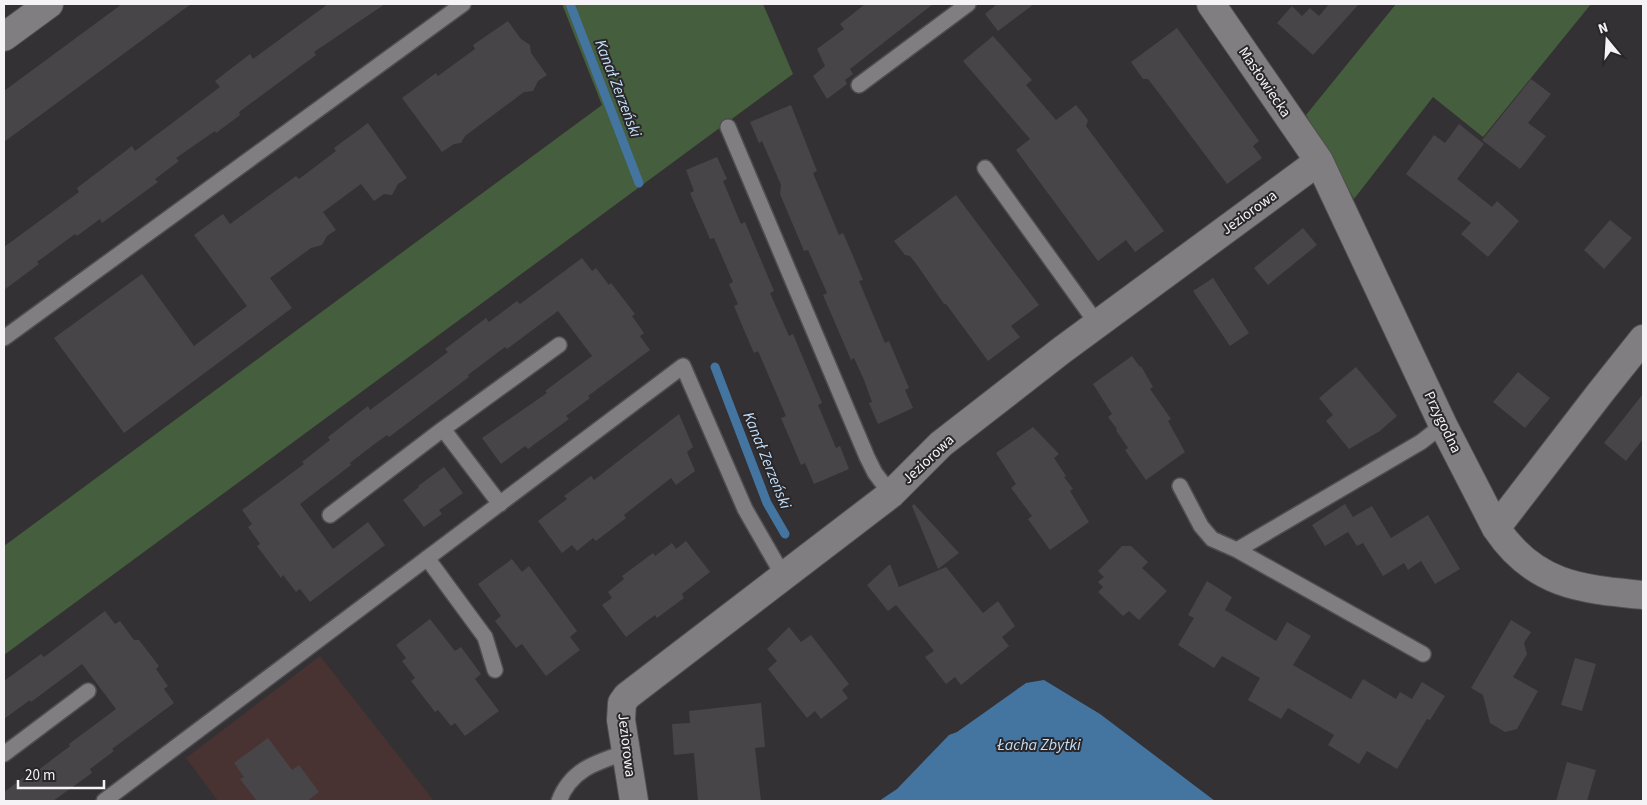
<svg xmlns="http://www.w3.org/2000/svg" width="1647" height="805" font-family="'Source Sans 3',sans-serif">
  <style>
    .education { fill: #483332 }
    .green { fill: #455e3d }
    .water { fill: #4475a1 }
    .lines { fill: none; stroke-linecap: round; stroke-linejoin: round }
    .stream { stroke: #4475a1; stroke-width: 9 }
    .building { fill: #484549 }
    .service-casing { stroke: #4f4d50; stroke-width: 18 }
    .minor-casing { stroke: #4f4d50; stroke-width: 30 }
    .service { stroke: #817e82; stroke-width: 15 }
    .minor { stroke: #817e82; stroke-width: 28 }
    .labels { text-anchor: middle; stroke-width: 4; stroke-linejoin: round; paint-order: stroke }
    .street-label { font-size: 15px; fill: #f5f3f5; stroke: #29272a }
    .water-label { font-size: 16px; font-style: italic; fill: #c3dff9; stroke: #29272a }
  </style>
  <rect width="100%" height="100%" fill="#333134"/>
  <path class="education" d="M320,656L434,801H218L186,758Z"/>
  <path class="green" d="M562,4H763L793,74L4,655V546L602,105Z
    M1396,4H1591L1483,137L1433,97L1354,199L1306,115Z"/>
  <path class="water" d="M1044,680L1100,714L1215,801H879L897,789L949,735L957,732L1026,683Z"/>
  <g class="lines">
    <path class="stream" d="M570,4L639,183
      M715,367L767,503L785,534"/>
  </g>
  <path class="building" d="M122,4H191L4,142V91Z
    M328,4H385L314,52L316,55L239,112L240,115L216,133L215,131L176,158L179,161L155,179L158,182L102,223L100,219L77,236L75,234L37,262L39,264L4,290V247L79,192L77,188L132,146L135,151L220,87L215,81L250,54L253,59Z
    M865,4H933L850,69L853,74L845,80L847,84L827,99L813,76L825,66L817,49L844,29L840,24Z
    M997,4H1034L998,31L985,14Z
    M1329,4H1359L1313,55L1277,23L1292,6L1302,16L1310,8L1319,16Z
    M508,21L521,39L530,45L531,53L547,75L538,81L533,91L524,92L465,136L461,143L454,144L442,152L402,98L436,73L438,76L457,62L475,49L473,45Z
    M1177,28L1259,141L1253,146L1262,158L1227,184L1155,88L1148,79H1143L1131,62Z
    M993,36L1032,80L1026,85L1056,120L1076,105L1088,120L1086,126L1164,231L1135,252L1126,240L1098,261L1016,150L1030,139L963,61Z
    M1531,79L1551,94L1528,123L1546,136L1520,169L1482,140Z
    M791,105L817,171L813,173L839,235L843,233L853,256L863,280L859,281L885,343L889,341L909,388L905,390L913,408L878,424L869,403L872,402L864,380L854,358L851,360L823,295L827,293L808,250L804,251L780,194L781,185L762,141L759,143L750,122Z
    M368,123L407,178L398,184L392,195L384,194L374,201L361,184L323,212L336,230L327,236L322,245L311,248L270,278L292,308L124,433L54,338L142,274L194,346L247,306L194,235L223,214L230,224L296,176L299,179L336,151L334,148Z
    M1459,124L1484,144L1457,179L1492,207L1497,201L1519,221L1488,257L1461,234L1471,223L1406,174L1434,135L1445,143Z
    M717,157L727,179L723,181L741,224L745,222L774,291L770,293L789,336L793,334L822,403L818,405L836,448L840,446L849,469L814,484L805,463L801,465L781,418L786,416L758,351L754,353L744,330L734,306L738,304L729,284L733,282L714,238L710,239L690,193L694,191L686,170Z
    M956,195L1039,305L1011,326L1020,337L988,361L946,304H944L917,265L910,256L905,255L894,241Z
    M1610,220L1632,238L1604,269L1584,250Z
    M1303,228L1317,245L1268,285L1254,268Z
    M582,258L592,271L596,268L609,285L611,283L635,314L632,316L644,333L640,336L650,350L588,396L590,398L566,416L569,419L528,449L525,446L501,464L482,438L547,393L545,391L592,356L558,311L507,349L505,347L468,375L469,377L389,437L387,435L368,449L350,463L351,465L300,504L333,549L368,522L385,545L310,602L300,589L296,592L283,575L281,578L257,546L260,544L248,527L252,524L242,510L304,464L302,462L330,440L328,437L368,406L370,410L416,376L448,352L445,349L486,318L489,322L517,301L520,304Z
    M1213,278L1249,333L1230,346L1193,291Z
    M1132,356L1140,367L1141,366L1153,387L1150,389L1171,419L1168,421L1185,452L1146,480L1125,450L1128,448L1116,430L1117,429L1108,417L1112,414L1093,384Z
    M1356,367L1397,416L1380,431L1349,449L1326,421L1333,415L1319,398Z
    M1518,372L1550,398L1525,428L1493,402Z
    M1643,394V439L1626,461L1604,443Z
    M679,414L693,447L687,452L695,471L676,485L671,478L624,515L626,518L596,541L593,538L577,551L572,545L562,553L538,521L567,499L564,496L591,476L594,480Z
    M1033,427L1059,454L1054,458L1066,476L1064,477L1073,489L1070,491L1089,522L1050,550L1028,519L1032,516L1011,488L1016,484L996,453Z
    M444,467L463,493L439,510L442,514L424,527L403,500L419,487L418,486Z
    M914,504L959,553L938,569L912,506Z
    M1345,504L1353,517L1372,506L1391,538L1428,515L1460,569L1435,584L1421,561L1408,570L1404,563L1383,576L1363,543L1357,546L1348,532L1325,546L1312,525Z
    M686,541L710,572L682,594L684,598L657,618L655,615L626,637L602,605L612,598L608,592L624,579L622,576L653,553L655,556L672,543L676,549Z
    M1122,546H1131L1148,562L1142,568L1167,591L1139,620L1129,611L1123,616L1098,592L1103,587L1098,582L1104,577L1098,571Z
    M512,559L522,572L529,566L577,631L570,637L580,650L546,676L522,644L516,648L495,621L501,616L478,584Z
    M890,564L899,587L946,567L983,613L998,601L1015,626L1002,637L1009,646L961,685L955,677L946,684L925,657L934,651L927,642L896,605L888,611L867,585Z
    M1207,581L1232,597L1225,610L1276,641L1287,622L1311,636L1293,665L1351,699L1363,679L1396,699L1400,692L1412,699L1422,682L1445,696L1430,720L1427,719L1397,769L1367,751L1359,764L1328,745L1334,735L1288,708L1281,719L1248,700L1260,678L1222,656L1214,668L1178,645L1194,618L1188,615Z
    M105,611L115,624L120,621L134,640H139L159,666L156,669L168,686L164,689L174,703L112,749L114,751L90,769L92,773L53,801H4V792L31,772L33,774L70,746L69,744L116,709L82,664L31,702L30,700L4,719V681L41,654L44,657Z
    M430,619L455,651L461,647L481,674L475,679L499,711L465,736L455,723L451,726L438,710L435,712L411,681L415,678L402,661L406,658L396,645Z
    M1511,620L1531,632L1524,643L1527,654L1513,677L1538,691L1517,729L1505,732L1490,723L1483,695L1471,688Z
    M789,627L801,642L811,635L849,684L842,690L848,698L821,719L815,711L807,718L768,669L777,661L767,649Z
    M1575,658L1596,664L1582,711L1561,705Z
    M761,703L765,747L755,748L761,801H698L694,753L674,755L672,724L690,723L689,711Z
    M268,738L292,770L299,765L319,792L307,801H257L240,779L244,777L234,763Z
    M1567,762L1596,770L1587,801H1556Z"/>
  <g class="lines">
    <defs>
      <path id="service" d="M859,85L968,4
        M728,127L867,457L875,473L891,494
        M985,168L1098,325
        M4,338L463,4
        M443,429L500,504
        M1180,486L1201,526L1212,539L1237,550L1421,442L1443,425
        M330,515L443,429L559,345
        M1237,550L1423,654
        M427,558L485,637L495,670
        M4,754L88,691
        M104,801L683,366L745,509L784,577
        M559,801C571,769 597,762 627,752"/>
      <path id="minor" d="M1211,4L1319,161L1443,425L1496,528C1534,585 1580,589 1643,595
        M4,37L49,4
        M1496,528L1600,393L1643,339
        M634,801L621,720L622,703L627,696L891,494L941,444L1062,350L1319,161"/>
    </defs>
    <use href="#service" class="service-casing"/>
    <use href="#minor" class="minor-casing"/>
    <use href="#service" class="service"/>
    <use href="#minor" class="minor"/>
  </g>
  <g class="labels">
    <g class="street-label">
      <text transform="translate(1265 82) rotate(56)" y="5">Masłowiecka</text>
      <text transform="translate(1249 212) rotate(-36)" y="5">Jeziorowa</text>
      <text transform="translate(1443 422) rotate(64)" y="5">Przygodna</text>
      <text transform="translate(928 459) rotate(-43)" y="5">Jeziorowa</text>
      <text transform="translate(627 745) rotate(83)" y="5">Jeziorowa</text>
    </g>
    <g class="water-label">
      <text transform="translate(619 88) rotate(69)" y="6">Kanał Zerzeński</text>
      <text transform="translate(768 460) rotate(68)" y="6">Kanał Zerzeński</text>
      <text x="1039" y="750">Łacha Zbytki</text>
    </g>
  </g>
  <rect width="1647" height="805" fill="none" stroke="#f5f3f5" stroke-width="10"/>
  <g transform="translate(1607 40) rotate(342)" stroke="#29272a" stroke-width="4" paint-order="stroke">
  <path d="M0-4L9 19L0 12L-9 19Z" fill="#f5f3f5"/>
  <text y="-8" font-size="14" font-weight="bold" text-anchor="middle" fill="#f5f3f5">N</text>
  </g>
  <path d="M18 780v8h86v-8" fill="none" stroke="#f5f3f5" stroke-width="2.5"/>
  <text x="25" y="780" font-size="15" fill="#f5f3f5" stroke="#29272a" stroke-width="4" paint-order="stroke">20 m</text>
</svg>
